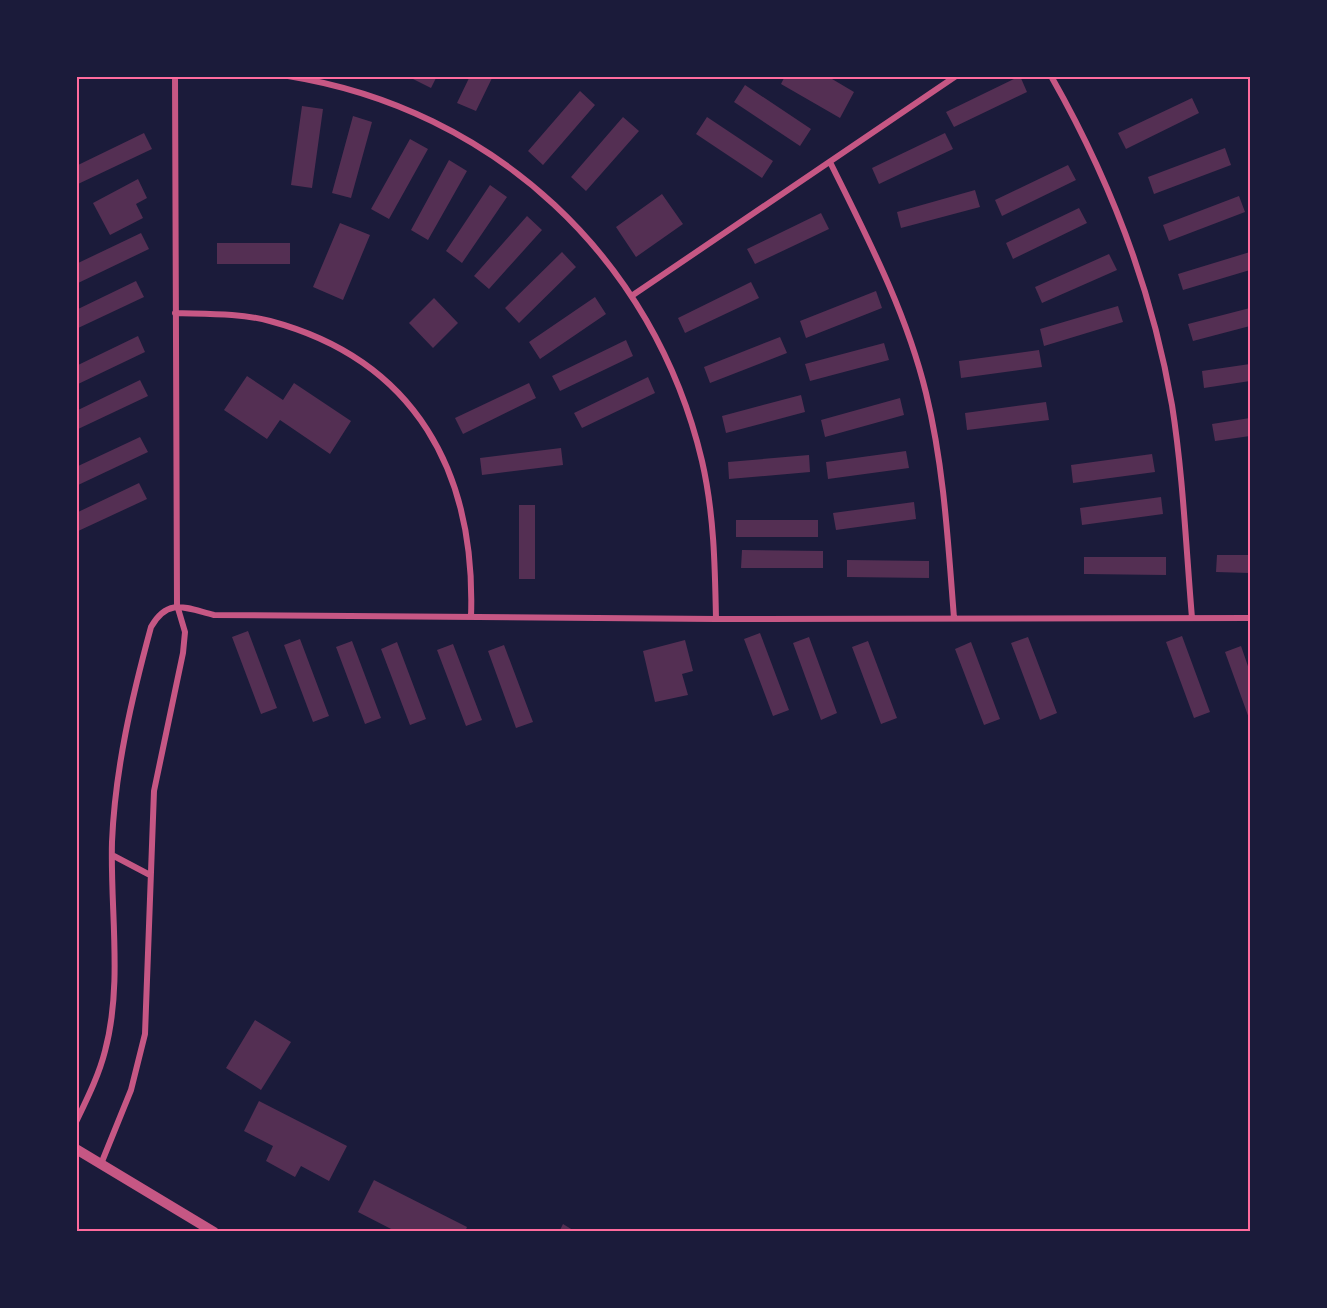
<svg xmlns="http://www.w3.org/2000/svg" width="1327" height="1308" font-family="'Zilla Slab',serif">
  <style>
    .building { fill: #542f53 }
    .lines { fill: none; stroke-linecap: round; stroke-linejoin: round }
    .minor { stroke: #c65784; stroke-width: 6 }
    .tertiary { stroke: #c65784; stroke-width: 10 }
    .neatline { fill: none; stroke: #ff6b9d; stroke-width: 2 }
  </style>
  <rect width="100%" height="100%" fill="#1b1b3a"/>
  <path class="building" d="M414,76H437L431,88L413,79Z
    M470,76H493L476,111L457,103Z
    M785,76H827L854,92L840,118L781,84Z
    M1020,76L1027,92L954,127L946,112Z
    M745,85L811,129L800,146L734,102Z
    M580,91L595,105L543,165L528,151Z
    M1192,98L1199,113L1126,149L1118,133Z
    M302,106L323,109L312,188L291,185Z
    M353,116L372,122L351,198L332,193Z
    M623,117L639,131L586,191L571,177Z
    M707,117L773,161L762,178L696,134Z
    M144,133L152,149L78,184L76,166Z
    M945,133L953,149L879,184L872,168Z
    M410,139L428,149L389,219L371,209Z
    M1225,148L1231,165L1154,194L1148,177Z
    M449,160L467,171L428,240L411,230Z
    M1068,165L1076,180L1002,216L995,200Z
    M138,179L147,198L136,204L143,218L110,235L93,203Z
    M490,185L507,197L462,263L446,251Z
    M975,190L980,207L901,228L897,212Z
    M662,194L683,224L636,257L616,227Z
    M1239,196L1245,212L1169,241L1163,225Z
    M1079,208L1087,223L1013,259L1006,243Z
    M821,213L829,229L755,264L747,249Z
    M527,216L542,230L489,289L474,276Z
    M340,223L370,235L343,300L313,287Z
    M141,233L149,249L76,284V264Z
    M217,243H290V264H217Z
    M562,252L576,267L519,323L505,308Z
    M1250,252V270L1183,290L1178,274Z
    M1109,254L1117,270L1042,303L1035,287Z
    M136,281L144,297L76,329V310Z
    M751,282L759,298L685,333L678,318Z
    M876,291L882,308L806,338L800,321Z
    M595,297L606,314L540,359L529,342Z
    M434,298L458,323L433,348L409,323Z
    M1118,306L1123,322L1044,346L1040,329Z
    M1250,308V326L1193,341L1188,324Z
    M138,336L145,352L76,385V366Z
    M780,337L787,353L710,383L704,367Z
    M626,340L633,356L560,391L552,376Z
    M884,343L889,360L810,381L805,364Z
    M1039,350L1042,367L961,378L959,361Z
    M1250,364V381L1204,388L1202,371Z
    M247,376L283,400L294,383L351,421L330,454L280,420L267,439L224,410Z
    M648,377L655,393L582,428L574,413Z
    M140,380L148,396L76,430V411Z
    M529,383L536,398L463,434L455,418Z
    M801,395L805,412L726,433L722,416Z
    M900,398L904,415L825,437L821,420Z
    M1046,402L1049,420L967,430L965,413Z
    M1250,418V436L1215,441L1212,424Z
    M140,437L148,452L76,486V467Z
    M561,448L563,465L482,475L480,458Z
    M906,451L909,468L828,479L826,462Z
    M1152,454L1155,472L1073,483L1071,465Z
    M809,455L810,472L729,479L728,462Z
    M139,483L147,499L76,532V513Z
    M1161,497L1163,514L1082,525L1080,508Z
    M914,502L916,519L836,530L833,513Z
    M519,505H535V579H519Z
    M736,520H818V537H736Z
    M742,550L823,551V568H741Z
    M1217,555H1250V573L1216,572Z
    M1084,557H1166V575L1084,574Z
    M847,560L929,561V578L847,577Z
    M248,631L277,708L261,714L232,637Z
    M760,633L789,710L773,716L744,639Z
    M1182,636L1210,712L1194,718L1166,642Z
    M809,637L837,713L821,720L793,643Z
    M1028,637L1057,713L1040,720L1011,643Z
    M300,639L329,716L313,722L284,645Z
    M685,640L693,671L682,674L688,695L655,702L643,651Z
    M352,641L381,718L365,724L336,647Z
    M868,641L897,718L881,724L852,647Z
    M397,642L426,719L410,725L381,649Z
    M971,642L1000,719L984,725L955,649Z
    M453,644L482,720L466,726L437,650Z
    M504,645L533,722L516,728L488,651Z
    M1241,646L1250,672V721L1225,652Z
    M255,1020L291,1042L261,1090L226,1068Z
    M259,1101L347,1146L329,1181L301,1166L295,1177L266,1161L273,1146L244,1131Z
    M374,1180L467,1227L465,1232H397L358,1212Z
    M563,1224L576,1232H559Z"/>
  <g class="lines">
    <path class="minor" d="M288,76C494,109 654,258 702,461C714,513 715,566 716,619
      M1051,76C1109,178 1152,289 1172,405C1183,475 1186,547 1192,618
      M830,162C867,237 906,311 926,393C944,467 948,542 954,618
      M633,295L956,76
      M175,313C207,314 240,313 270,321C416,360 476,473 471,617
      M112,855L150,875
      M76,1122C87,1099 99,1075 105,1051C123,984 110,910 112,842C115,769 132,697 151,627C168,597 186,608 214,615L716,619L1250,618
      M101,1164L131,1090L145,1034L154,791L183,653L185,632L177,605L175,76"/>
    <path class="tertiary" d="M76,1149L214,1232"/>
  </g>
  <rect width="1327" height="1308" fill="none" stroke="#1b1b3a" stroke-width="156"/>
  <rect x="78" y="78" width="1171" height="1152" class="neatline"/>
</svg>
